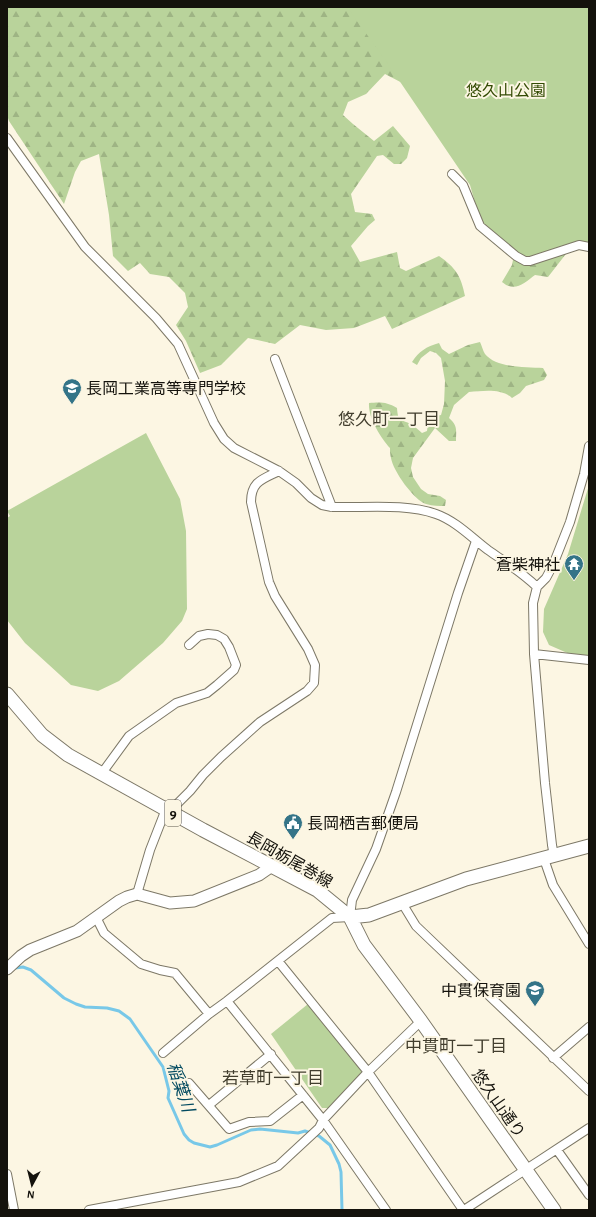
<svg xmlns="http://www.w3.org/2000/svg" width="596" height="1217" font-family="'Alegreya Sans','Noto Sans JP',sans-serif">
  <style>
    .forest { fill: url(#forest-firs) }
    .park { fill: #b9d39b }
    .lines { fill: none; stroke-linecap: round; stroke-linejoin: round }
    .stream { stroke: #78c8e8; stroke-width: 3 }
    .minor-casing { stroke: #7d7867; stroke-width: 10 }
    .secondary-casing { stroke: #7d7867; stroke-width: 13 }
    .primary-casing { stroke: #7d7867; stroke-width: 15 }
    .minor { stroke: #fff; stroke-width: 8 }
    .secondary { stroke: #fff; stroke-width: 11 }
    .primary { stroke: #fff; stroke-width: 13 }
    .labels { text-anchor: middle; stroke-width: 4; stroke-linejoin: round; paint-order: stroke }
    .shield { fill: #fcf6e3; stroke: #5a564c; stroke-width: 1 }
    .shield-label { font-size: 15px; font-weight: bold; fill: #14120c }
    .park-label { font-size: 16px; fill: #334b04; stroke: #fcf6e3 }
    .poi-label { font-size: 16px; fill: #14120c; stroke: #fcf6e3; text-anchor: start }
    .street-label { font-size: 16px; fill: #14120c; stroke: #fcf6e3 }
    .neighbourhood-label { font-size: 17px; fill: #423e2e; stroke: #fcf6e3 }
    .water-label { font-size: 17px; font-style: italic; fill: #00495f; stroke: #fcf6e3 }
  </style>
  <defs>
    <pattern id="forest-firs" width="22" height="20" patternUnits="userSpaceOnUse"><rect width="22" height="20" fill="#b9d39b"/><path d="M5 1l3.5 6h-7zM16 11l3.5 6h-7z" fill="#9eb484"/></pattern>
  </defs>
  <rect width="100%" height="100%" fill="#fcf6e3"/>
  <path class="forest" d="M7,7H589L576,241L548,277L535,275C524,283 515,293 502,282L512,265L516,245L410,87L385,74L366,94L348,102L343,115L353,124L374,141L393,126L410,146L407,158L401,164H394L383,155L377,156L351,194L355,212L372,214L375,220L368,226L351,246L360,262L397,252L400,268L406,271L439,256C456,268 461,276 465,296L392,329L385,316L354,328L326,330L300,325L275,344L248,338L221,365L200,373L186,341L176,325L188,307L185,293L169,277L150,274L140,263L128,271L113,256L109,215L99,154L81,161L75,172L64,204L9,121L7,115Z
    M480,342C482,346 483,351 485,354C496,368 526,367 543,368L547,375L544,380L526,386L520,393L512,398C501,388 483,391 469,392L454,405L449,418C458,426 456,430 456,441H449L435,428L413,458L411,468L413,477L421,489L428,494L440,496L446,500L445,506C439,506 433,506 426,504C414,500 393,471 391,458C390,455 390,451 390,448C381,438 368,418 369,403C381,402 387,402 397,408C398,423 401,419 411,424C415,426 418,430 422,433L427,431L428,423L432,417L441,415L444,404L445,381L441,358L436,353L430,351L421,358L417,365L412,362C419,351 426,347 439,343L442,349L449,354L468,345Z"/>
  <path class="park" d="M347,7H589V244L530,257L519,254L484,224L479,216L470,185L386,61Z
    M146,433L180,499L186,531L187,609L182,621L163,643L119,681L98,691L71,685L25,643L7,620V518L10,516L7,511Z
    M589,485V657L572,655L549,645L543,632L544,609L568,554Z
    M308,1004L363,1072L329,1108H322L271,1034Z"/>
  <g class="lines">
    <path class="stream" d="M15,968L23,967L31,970L64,998L76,1004L85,1007L107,1008L119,1011L130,1019L163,1067L169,1091L168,1098L184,1134L189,1140L194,1143L210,1147L217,1145L251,1130L260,1129L298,1133L305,1131L319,1136L330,1145L339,1164L341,1172L342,1210"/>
    <defs>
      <path id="minor" d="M7,138L85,247L156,318L178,344L214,423L224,439L234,448L279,471L296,483L311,498L322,505L332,507C365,508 405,503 436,514C456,521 472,538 488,550C505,562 523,573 537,587
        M452,174L463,185L480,226L516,256L525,261H530L579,245L589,247
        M275,359L332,507
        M534,654L589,660
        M102,773L129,736L176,703L207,693L217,685L234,670L236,665L229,647L224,639L217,635L208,634L199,636L189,645
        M554,856L552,845L545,783L534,654L533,603L537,587L546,578L553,565L570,522L584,474L589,446
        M544,859L553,885L589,944
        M137,894L150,850L166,809L174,807L190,791L203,775L221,757L260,722L307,691L314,683L315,665L308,649L275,596L269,582L251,502C251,481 263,479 279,471
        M402,903L416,926L589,1091
        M96,917L104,933L141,964L160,970L175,973L209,1014L227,1001
        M278,961L368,1072L463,1210
        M163,1053L209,1014
        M553,1058L589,1027
        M189,1083L229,1129L249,1122L270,1121L303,1095
        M209,1105L271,1054
        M557,1150L589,1195
        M7,1174L14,1210
        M89,1210L239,1182L278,1166L319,1128L323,1120L368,1072L421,1021
        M386,1210L323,1120L227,1001L332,918L350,917L352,900L376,849L396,792L458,593L476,541
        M464,1210L589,1128"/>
      <path id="secondary" d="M7,969L21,956L30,950L77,931L119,901L127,897L137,894L170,903L194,901L259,875L272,866"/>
      <path id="primary" d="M7,694L42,735L68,755L203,830L317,890L350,917L369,915L466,879L589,846
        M350,917L364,945L421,1021L554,1210"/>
    </defs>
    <use href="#minor" class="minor-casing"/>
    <use href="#secondary" class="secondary-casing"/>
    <use href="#primary" class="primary-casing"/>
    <use href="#minor" class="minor"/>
    <use href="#secondary" class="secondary"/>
    <use href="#primary" class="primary"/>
  </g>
  <defs>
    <symbol id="university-pin" viewBox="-11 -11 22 30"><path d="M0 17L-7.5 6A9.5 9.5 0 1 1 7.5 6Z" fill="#347488" stroke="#fcf6e3"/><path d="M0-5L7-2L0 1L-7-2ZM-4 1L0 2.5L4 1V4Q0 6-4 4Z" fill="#fff"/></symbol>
    <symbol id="temple-pin" viewBox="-11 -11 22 30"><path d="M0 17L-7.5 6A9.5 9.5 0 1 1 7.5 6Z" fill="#347488" stroke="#fcf6e3"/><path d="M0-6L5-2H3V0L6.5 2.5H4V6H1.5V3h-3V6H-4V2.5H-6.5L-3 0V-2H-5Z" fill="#fff"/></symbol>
    <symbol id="civic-pin" viewBox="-11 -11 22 30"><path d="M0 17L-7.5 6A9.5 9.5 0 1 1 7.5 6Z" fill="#347488" stroke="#fcf6e3"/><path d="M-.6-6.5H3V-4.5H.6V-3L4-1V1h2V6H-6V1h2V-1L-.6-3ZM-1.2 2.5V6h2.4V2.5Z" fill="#fff"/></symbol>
    <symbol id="school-pin" viewBox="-11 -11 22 30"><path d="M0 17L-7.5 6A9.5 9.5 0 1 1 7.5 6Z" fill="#347488" stroke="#fcf6e3"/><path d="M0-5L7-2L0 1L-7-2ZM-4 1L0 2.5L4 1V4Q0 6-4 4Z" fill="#fff"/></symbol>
  </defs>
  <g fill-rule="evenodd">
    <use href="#university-pin" x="61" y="377" width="22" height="30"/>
    <use href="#temple-pin" x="563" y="553" width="22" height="30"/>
    <use href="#civic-pin" x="282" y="812" width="22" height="30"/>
    <use href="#school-pin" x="524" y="979" width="22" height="30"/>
  </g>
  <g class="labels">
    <rect class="shield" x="165" y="800" width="16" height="26" rx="3"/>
    <g class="shield-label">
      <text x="173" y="818">9</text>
    </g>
    <g class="park-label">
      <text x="506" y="96">悠久山公園</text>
    </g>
    <g class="poi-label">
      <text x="86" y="394">長岡工業高等専門学校</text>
      <text x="560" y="570" text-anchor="end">蒼柴神社</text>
      <text x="307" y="829">長岡栖吉郵便局</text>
      <text x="521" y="996" text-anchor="end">中貫保育園</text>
    </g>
    <g class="street-label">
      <text transform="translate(290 859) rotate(30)" y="6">長岡栃尾巻線</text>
      <text transform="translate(499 1103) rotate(55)" y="6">悠久山通り</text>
    </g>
    <g class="neighbourhood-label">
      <text x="389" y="425">悠久町一丁目</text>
      <text x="456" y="1052">中貫町一丁目</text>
      <text x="273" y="1084">若草町一丁目</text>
    </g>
    <g class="water-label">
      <text transform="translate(181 1087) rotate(71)" y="6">稲葉川</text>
    </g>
  </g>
  <rect width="596" height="1217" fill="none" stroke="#14120c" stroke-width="16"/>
  <g transform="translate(32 1185) rotate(187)" stroke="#fcf6e3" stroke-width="3" paint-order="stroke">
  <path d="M0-3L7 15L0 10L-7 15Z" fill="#14120c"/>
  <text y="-6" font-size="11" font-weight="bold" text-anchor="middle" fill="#14120c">N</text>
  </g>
</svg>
